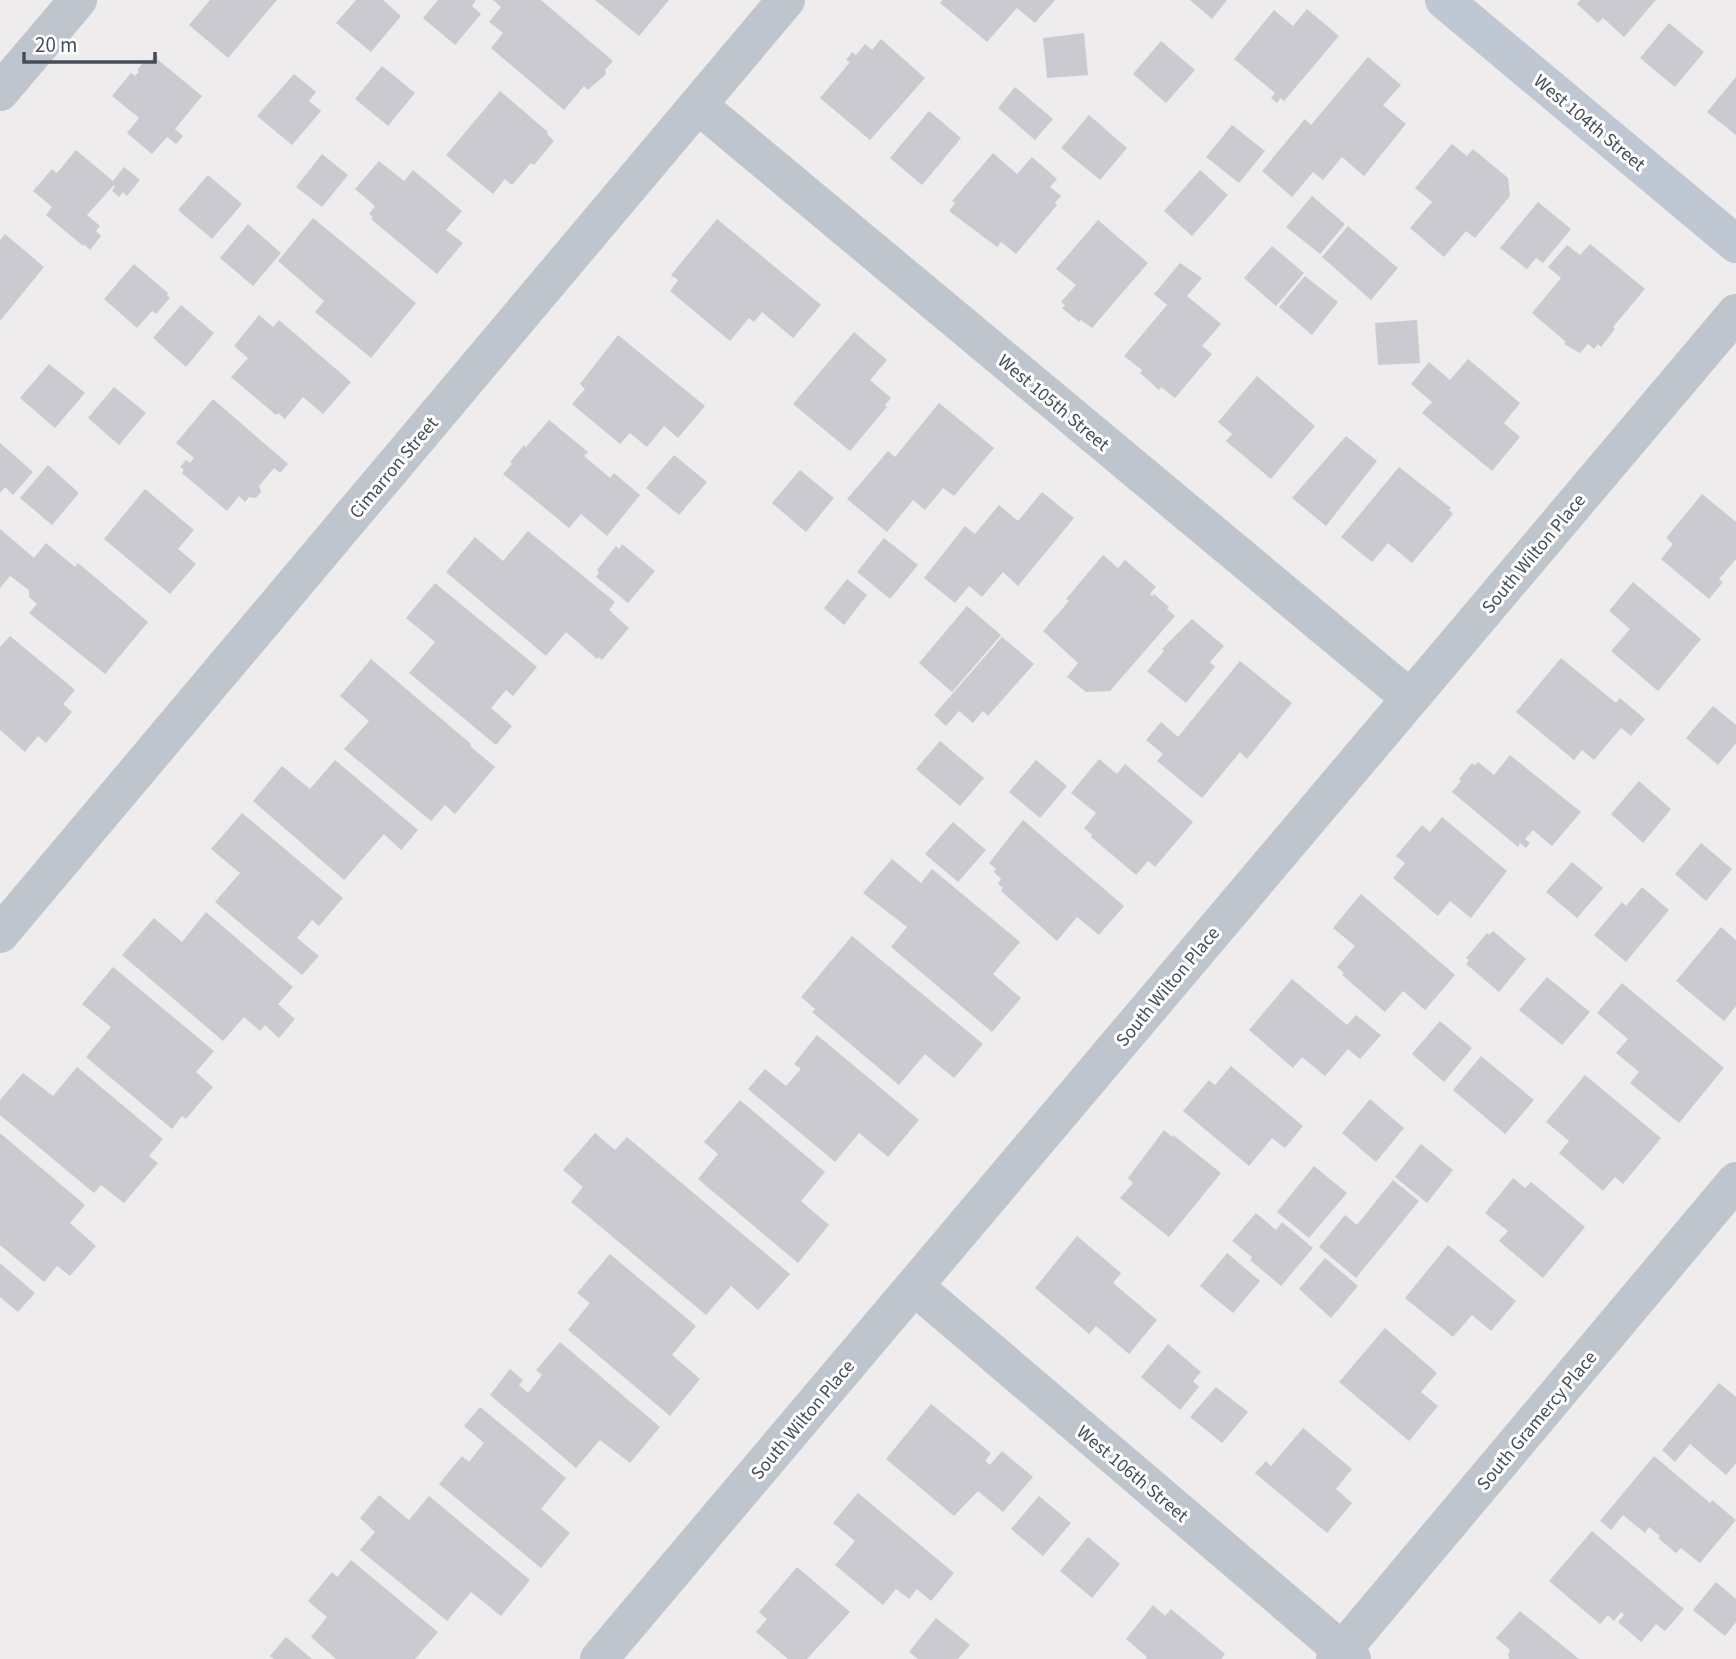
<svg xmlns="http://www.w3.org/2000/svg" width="1736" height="1659" font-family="'Source Sans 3',sans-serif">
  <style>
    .building { fill: #cacad0 }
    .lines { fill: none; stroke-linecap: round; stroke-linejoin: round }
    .street { stroke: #bec5cd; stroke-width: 38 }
    .secondary { stroke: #bfc7d3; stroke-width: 38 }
    .labels { text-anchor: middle; stroke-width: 6; stroke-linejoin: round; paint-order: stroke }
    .street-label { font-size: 19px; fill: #464d57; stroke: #fff }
  </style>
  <rect width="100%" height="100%" fill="#eeecec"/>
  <path class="building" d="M210,0H277L228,58L189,25Z
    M356,0H383L401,16L371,52L336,23Z
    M438,0H476L472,6L481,14L455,45L423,18Z
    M493,0H541L613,61L605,70L606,74L588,90L584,86L564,110L491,48L503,33L489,22L501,7Z
    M595,0H669L639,36Z
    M942,0H1055L1035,23L1017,8L987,42L940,3Z
    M1190,0H1227L1212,19Z
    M1580,0H1656L1624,37L1603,18L1598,23L1577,4Z
    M1307,9L1339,36L1284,101L1281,98L1277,103L1271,98L1275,93L1234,59L1274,10L1293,26Z
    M1669,23L1704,52L1675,87L1640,58Z
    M1084,33L1088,75L1047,78L1043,38Z
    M881,39L925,78L870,140L820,98L850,62L846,60L852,52L856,55L865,44L872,50Z
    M1161,41L1195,70L1166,103L1133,74Z
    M155,55L158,57L157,59L202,96L175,129L183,136L176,144L167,137L152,154L127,133L139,118L112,96L131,73L135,76L139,72L137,70L145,60L149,63Z
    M1368,57L1401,85L1383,105L1406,124L1364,176L1342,157L1323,180L1313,172L1292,197L1262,171L1305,119L1311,125Z
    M382,66L415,93L388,126L355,99Z
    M294,74L316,92L309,101L321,111L292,145L257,116Z
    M1736,77V135L1707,112Z
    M1015,87L1053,119L1035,140L998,108Z
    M500,91L548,132L547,134L554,141L534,165L531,163L512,185L505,179L493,194L446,155Z
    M929,111L961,138L922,185L890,158Z
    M1089,115L1127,148L1100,180L1061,148Z
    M1232,125L1265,151L1239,183L1206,157Z
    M1452,144L1467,156L1473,149L1508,178L1510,196L1475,238L1466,231L1444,257L1410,228L1432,202L1415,188Z
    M76,150L113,181L124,167L140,180L127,196L123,192L119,197L112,191L115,186L114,185L87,215L100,226L96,231L101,236L90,250L84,244L83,246L46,215L52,207L33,191L52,169L57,173Z
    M993,153L1017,174L1032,157L1057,179L1050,187L1061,196L1055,203L1057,205L1016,254L1001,242L997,247L949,211L955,203L952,201Z
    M322,154L348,175L322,207L296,187Z
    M379,161L404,181L413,170L462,211L446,230L463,243L437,274L371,219L373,217L369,214L375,206L355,189Z
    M1200,170L1228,195L1192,236L1164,211Z
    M208,175L242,204L212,239L178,210Z
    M1312,196L1345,224L1320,254L1286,227Z
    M1538,202L1571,229L1543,263L1536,258L1527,269L1500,248Z
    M313,218L416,303L371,358L315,312L324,301L278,261Z
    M717,219L821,305L793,338L762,312L754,322L749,318L730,341L670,291L678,280L671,275Z
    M1098,220L1148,263L1092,328L1081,320L1079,322L1062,308L1065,305L1061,302L1076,285L1056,269Z
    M248,224L281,253L253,286L220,258Z
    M1348,226L1398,268L1371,300L1322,257Z
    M5,234L44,267L0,321V240Z
    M1590,244L1645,289L1613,327L1615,329L1601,347L1598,344L1594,349L1588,344L1580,353L1564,344L1566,342L1532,313L1561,278L1548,267L1567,245L1580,255Z
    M1272,246L1304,273L1276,306L1244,278Z
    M1180,263L1202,278L1187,296L1221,324L1202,346L1212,354L1175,398L1161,387L1159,390L1140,373L1142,370L1124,356L1167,305L1154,294Z
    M134,264L168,293L167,295L170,298L156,314L152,311L137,328L104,299Z
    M1305,276L1338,302L1312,335L1279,307Z
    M181,305L214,333L186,367L153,338Z
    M259,315L273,327L279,320L351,382L323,414L303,397L285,419L278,413L276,415L231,377L248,358L234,346Z
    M1417,320L1420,363L1378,365L1375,323Z
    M854,332L887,360L870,380L891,398L885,405L887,407L850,451L793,404Z
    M618,335L705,406L678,438L664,426L647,447L630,433L620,444L572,404L585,389L580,384Z
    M1468,359L1520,403L1504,423L1520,437L1492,471L1422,413L1432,402L1411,384L1429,362L1450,380Z
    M49,364L85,393L55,428L20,398Z
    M1257,376L1315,426L1271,479L1226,441L1232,434L1218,422Z
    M114,387L146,413L119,445L88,418Z
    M213,399L288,464L280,473L274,468L259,486L261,492L256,498L249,497L245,502L239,496L227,511L182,473L184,470L180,467L186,460L190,463L194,458L176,443Z
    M939,403L994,448L954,496L943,488L925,510L913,500L887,532L847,499L888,451L895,457Z
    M549,420L588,452L584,456L610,478L614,473L640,495L607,536L581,514L569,528L503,474L512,464L510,462L524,445L526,447Z
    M1346,436L1377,461L1326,526L1292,498Z
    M0,443L33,472L13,495L5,487L0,493Z
    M674,455L707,482L679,515L646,488Z
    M48,465L79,493L52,525L20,498Z
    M1399,467L1451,508L1449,510L1453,514L1412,563L1388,543L1372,562L1341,537Z
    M800,470L834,498L806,532L772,503Z
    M145,489L194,530L178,549L196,564L170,594L104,539Z
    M1042,492L1074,518L1018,586L1003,572L982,597L969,586L955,603L924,578L965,526L975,534L999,505L1018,521Z
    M1702,494L1736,522V559L1719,579L1723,582L1709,599L1661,559L1673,544L1666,538Z
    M0,529L34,558L46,543L75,567L78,563L148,622L105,674L29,613L37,604L29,597V590L10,576L0,588Z
    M528,531L615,602L609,610L629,628L602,660L599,657L597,659L566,632L546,656L446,572L475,537L503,561Z
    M884,538L918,565L890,599L857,572Z
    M622,544L655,571L628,603L596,577L599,572L597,570L616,546L619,549Z
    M1103,555L1118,568L1125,560L1156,587L1150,594L1152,596L1154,594L1169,607L1167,609L1175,616L1110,691L1086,692L1067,677L1078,663L1043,631L1069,601L1066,599Z
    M847,579L867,595L844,625L824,608Z
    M1633,582L1701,639L1658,691L1611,651L1630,629L1609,611Z
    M435,583L537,667L513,696L506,690L491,708L512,726L496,745L409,673L435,642L406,618Z
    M967,606L1001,635L952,692L919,663Z
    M1192,619L1224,646L1210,662L1215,667L1186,703L1147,671L1164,651L1162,649Z
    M10,636L75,690L63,704L72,712L46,743L38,736L25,752L0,730V647Z
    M1002,637L1034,664L988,716L983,711L973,723L959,711L946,726L934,715Z
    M1561,658L1616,703L1620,698L1645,719L1631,736L1621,728L1594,760L1582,750L1574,760L1516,712Z
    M371,659L471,744L470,746L495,767L455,814L445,805L431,821L344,749L369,721L340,696Z
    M1240,661L1292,703L1247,759L1240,752L1202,798L1157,761L1163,754L1146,740L1161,722L1178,737Z
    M1713,706L1736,725V743L1718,765L1686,738Z
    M940,741L984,778L960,806L916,769Z
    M1510,755L1581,812L1552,846L1533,830L1525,839L1530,843L1526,848L1520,843L1518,847L1452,792L1461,781L1459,779L1472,763L1475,765L1478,762L1494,775Z
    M1099,759L1117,774L1125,764L1193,822L1155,867L1148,861L1136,875L1091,837L1092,835L1084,828L1096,813L1071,793Z
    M335,760L418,830L401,850L384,834L344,880L253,801L282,766L310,789Z
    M1036,760L1067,786L1040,818L1009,792Z
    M1639,781L1671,809L1643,843L1611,814Z
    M242,813L343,898L319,926L312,920L297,938L319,956L302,975L215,902L240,873L211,849Z
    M1442,817L1507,871L1471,918L1450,901L1438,916L1393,878L1405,863L1396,856L1422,825L1430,832Z
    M1023,820L1124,906L1099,935L1077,917L1057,941L1001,891L1003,888L998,884L1001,879L994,872L996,869L989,863Z
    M953,822L986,850L958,882L925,854Z
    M1701,843L1732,869L1706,901L1675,874Z
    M892,859L921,883L932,869L1020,942L993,974L1021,998L992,1032L891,947L907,927L863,893Z
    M1572,862L1603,888L1577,918L1546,892Z
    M1642,887L1669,910L1626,962L1594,935L1622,902L1626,906Z
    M1361,894L1455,975L1425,1010L1403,991L1385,1012L1342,975L1344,973L1337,967L1355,946L1333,928Z
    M206,912L293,987L278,1004L295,1019L279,1038L265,1025L260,1031L244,1017L223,1041L122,955L154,918L182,942Z
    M1721,927L1736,940V1006L1724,1021L1676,981Z
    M1493,931L1526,959L1499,992L1466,964L1469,960L1466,958L1487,933L1489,935Z
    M852,936L983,1044L954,1078L925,1054L899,1085L812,1012L815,1009L801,997Z
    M113,967L214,1051L196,1072L213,1087L186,1119L182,1116L172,1129L86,1057L111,1027L82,1004Z
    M1547,977L1590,1012L1562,1045L1519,1010Z
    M1292,979L1347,1025L1356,1015L1381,1035L1360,1059L1348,1049L1325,1076L1302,1057L1293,1068L1249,1030Z
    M1622,983L1724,1068L1679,1123L1630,1083L1639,1072L1616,1053L1628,1039L1597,1013Z
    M1440,1021L1472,1048L1444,1082L1412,1054Z
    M817,1035L919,1120L888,1157L859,1133L835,1162L748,1089L765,1069L786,1086L801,1069L794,1064Z
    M1481,1056L1534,1100L1505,1134L1453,1090Z
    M1231,1066L1303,1126L1285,1148L1272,1138L1249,1166L1183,1111L1209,1080L1215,1085Z
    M77,1067L163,1139L149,1156L158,1163L124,1203L101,1185L94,1193L0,1115V1100L23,1073L53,1096Z
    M1585,1075L1661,1138L1623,1184L1615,1177L1603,1191L1559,1153L1569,1141L1546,1122Z
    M1370,1099L1404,1128L1376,1162L1342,1133Z
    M740,1100L825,1172L801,1201L829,1225L798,1263L698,1179L718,1154L704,1142Z
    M1164,1130L1172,1137L1173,1135L1221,1173L1169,1237L1120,1198L1133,1183L1128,1178Z
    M0,1133L85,1205L70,1223L96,1246L70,1276L57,1266L44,1282L0,1245Z
    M595,1133L615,1150L627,1137L790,1274L758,1310L731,1286L706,1315L571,1202L583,1187L563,1170Z
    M1421,1144L1453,1170L1427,1203L1395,1177Z
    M1314,1166L1347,1193L1309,1238L1277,1212Z
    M1513,1178L1525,1188L1531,1182L1585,1227L1543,1278L1499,1241L1508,1231L1485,1213Z
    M1393,1180L1419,1201L1356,1278L1319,1247L1345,1215L1357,1225Z
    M1256,1213L1276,1230L1282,1222L1313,1248L1281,1286L1250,1260L1252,1257L1232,1241Z
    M1077,1236L1121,1273L1113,1283L1157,1320L1129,1354L1096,1326L1089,1334L1035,1288Z
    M1448,1245L1516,1301L1491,1331L1472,1315L1453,1337L1405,1298Z
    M1227,1253L1260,1281L1233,1313L1200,1286Z
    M610,1254L696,1326L672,1355L700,1379L670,1416L568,1330L590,1303L577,1293Z
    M1325,1258L1358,1286L1331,1318L1299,1289Z
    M0,1263L35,1293L18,1312L0,1297Z
    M1385,1328L1437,1373L1421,1392L1438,1406L1409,1441L1339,1382Z
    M560,1342L660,1427L630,1463L600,1440L576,1468L490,1395L510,1369L523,1380L519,1385L528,1393L542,1375L536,1370Z
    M1168,1344L1201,1372L1193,1381L1199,1387L1180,1410L1141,1377Z
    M1719,1383L1736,1397V1463L1726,1475L1690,1444L1675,1462L1662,1450Z
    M1216,1387L1248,1412L1222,1443L1190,1417Z
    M931,1404L991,1453L985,1461L990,1465L1002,1451L1033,1477L1003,1512L978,1491L954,1516L886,1459Z
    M480,1407L566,1478L541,1509L570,1533L541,1568L439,1484L462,1456L469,1462L484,1443L464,1426Z
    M1303,1428L1352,1469L1336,1489L1352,1503L1327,1533L1255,1473L1266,1461L1271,1466Z
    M1654,1456L1710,1503L1712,1500L1736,1520L1700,1563L1681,1548L1676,1553L1658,1538L1660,1536L1649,1527L1645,1533L1623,1515L1611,1530L1600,1521Z
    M858,1493L954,1573L931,1601L917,1589L909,1599L896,1589L883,1605L835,1565L855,1541L833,1523Z
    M379,1495L409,1520L429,1496L530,1580L501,1616L471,1592L447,1621L360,1550L375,1532L360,1518Z
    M1039,1496L1071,1523L1043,1556L1011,1529Z
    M1592,1531L1684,1609L1665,1631L1656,1624L1641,1642L1618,1622L1624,1615L1621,1612L1614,1621L1608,1615L1600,1624L1549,1581Z
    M1088,1537L1120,1564L1092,1598L1060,1571Z
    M351,1560L438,1632L415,1659H336L311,1637L327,1617L308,1601L332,1572L337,1577Z
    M797,1567L850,1612L807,1659H788L756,1632L767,1619L759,1612Z
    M1716,1582L1736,1599V1622L1725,1636L1693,1610Z
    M1153,1605L1165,1616L1171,1609L1225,1654L1221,1659H1146L1147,1657L1126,1639Z
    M1520,1611L1579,1659H1509L1508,1655L1510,1650L1496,1638Z
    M936,1618L970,1645L958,1659H918L909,1652Z
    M286,1637L312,1659H274L270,1656Z"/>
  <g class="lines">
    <path class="street" d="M0,92L78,0
      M698,105L1410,698
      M0,934L786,0
      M914,1286L1352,1659
      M599,1659L1736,313
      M1335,1659L1736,1181"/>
    <path class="secondary" d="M1444,0L1736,244"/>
  </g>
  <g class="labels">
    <g class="street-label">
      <text transform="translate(1590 122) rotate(40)" y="7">West 104th Street</text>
      <text transform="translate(1054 402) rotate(40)" y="7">West 105th Street</text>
      <text transform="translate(393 467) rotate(-50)" y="7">Cimarron Street</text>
      <text transform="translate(1533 553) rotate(-50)" y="7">South Wilton Place</text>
      <text transform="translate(1167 986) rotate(-50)" y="7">South Wilton Place</text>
      <text transform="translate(802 1419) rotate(-50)" y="7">South Wilton Place</text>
      <text transform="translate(1536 1420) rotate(-50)" y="7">South Gramercy Place</text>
      <text transform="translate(1133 1473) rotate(40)" y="7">West 106th Street</text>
    </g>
  </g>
  <path d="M24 52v10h131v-10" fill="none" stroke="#464d57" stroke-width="3.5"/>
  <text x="35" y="52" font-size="21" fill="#464d57" stroke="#ffffff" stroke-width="5" paint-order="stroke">20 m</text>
</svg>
